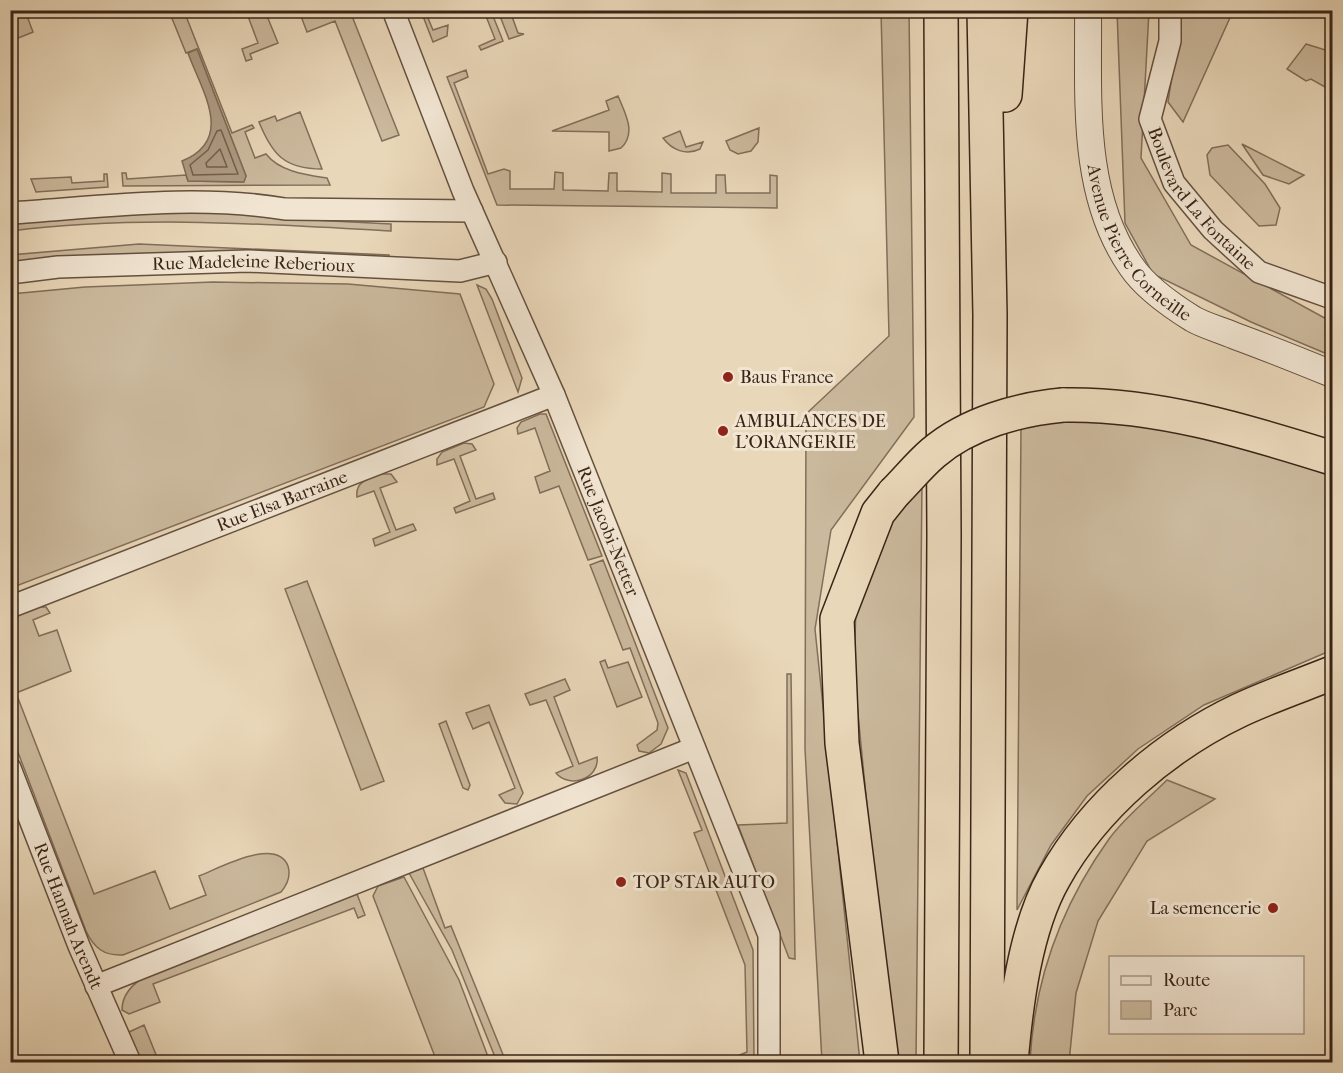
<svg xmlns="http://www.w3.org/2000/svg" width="1343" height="1073" font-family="'IM FELL French Canon',serif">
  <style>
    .green { fill: #cbb99d; stroke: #826e5a; stroke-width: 1.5 }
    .water { fill: #ad9a82; stroke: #7f6b57; stroke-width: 1.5 }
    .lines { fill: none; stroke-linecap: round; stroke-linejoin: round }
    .shore { stroke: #735f4c; stroke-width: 1.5 }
    .minor-casing { stroke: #65513f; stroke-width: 24 }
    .tertiary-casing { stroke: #65513f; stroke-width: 28 }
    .trunk-casing { stroke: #392416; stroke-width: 36 }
    .minor { stroke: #f1e5d2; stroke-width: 21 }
    .tertiary { stroke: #f1e5d2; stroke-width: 26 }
    .trunk { stroke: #e9d7b9; stroke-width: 33 }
    .trunk-bridge-casing { stroke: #392416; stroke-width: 36; stroke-linecap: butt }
    .trunk-bridge { stroke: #e9d7b9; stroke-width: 33 }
    .poi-dot { fill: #8f2418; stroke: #f1e5d2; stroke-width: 2 }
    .labels { text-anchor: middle; stroke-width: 6; stroke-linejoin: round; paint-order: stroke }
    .street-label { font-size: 18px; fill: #392416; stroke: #f1e5d2 }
    .poi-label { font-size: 18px; fill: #392416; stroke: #f1e5d2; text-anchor: start }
  </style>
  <rect width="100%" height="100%" fill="#e9d7b9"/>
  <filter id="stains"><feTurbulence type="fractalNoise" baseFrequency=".00333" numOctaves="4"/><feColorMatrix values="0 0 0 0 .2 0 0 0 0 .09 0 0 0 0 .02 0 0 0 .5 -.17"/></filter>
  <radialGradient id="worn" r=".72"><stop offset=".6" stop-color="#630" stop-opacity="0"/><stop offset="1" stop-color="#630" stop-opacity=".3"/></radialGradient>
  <path class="green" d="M31,10L40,11L27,16L33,32L16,39L11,18Z
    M169,11H184L232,133L252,125L254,128L245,132L255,158L266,154C280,172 307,175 327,178L330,185L123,186L122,173H126L127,179L186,175L188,181L243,182L246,176L197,49L186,53Z
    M246,11H265L278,43L250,54L252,59L246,61L242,49L258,43Z
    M299,11H350L399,135L382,141L335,21L307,32Z
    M421,11H425L433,30L448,25L447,36L433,42Z
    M484,11H491L503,41L481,50L479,46L495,39Z
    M498,11H510L518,33L524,34L509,39Z
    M881,11H909L914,417L831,530L815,629L860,1062H822L805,749L806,414L889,336Z
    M1117,11H1149L1141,158L1191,245L1332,322V356L1251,322L1153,274L1125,223Z
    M1182,11H1233L1183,122L1168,102Z
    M1306,44L1332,52V91L1311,79L1306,81L1287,69Z
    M466,70L468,77L454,83L488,174L504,169L510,171V189H554L555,172L563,173V190L608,191L609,173H617V191L662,192V173L671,174V193H716V175H725L726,193H770V175L777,176V208L497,205L447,77Z
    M618,96C625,113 637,133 621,148L609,151V132L552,131L609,110L606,101Z
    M300,112L322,169C284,169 272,154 259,122L275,116L277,121Z
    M759,128L758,142L751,151L738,154L730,150L726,141Z
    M680,131L686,147L703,142L700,149C686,156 672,150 663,138Z
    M1242,144L1295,171L1304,175L1289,184L1263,175Z
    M1228,145L1265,184L1280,208L1276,225L1259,226L1210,175L1207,155L1212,148Z
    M104,174H107L108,187L36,192L31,179L71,177L72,183L104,181Z
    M201,209L273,218L391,224V231C263,224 138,215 11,231L10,220Z
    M139,244L389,255V261L11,266L10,255Z
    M213,282L348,284L460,294L494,384L484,407L11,588V294L85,287Z
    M477,285L486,289L492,299L522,378L518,392Z
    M540,414H546L602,556L588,560L559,486L540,493L535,477L550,471L535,428L518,434L517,428L521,422Z
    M1113,414L1332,468V650L1204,705L1138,749L1087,796L1051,845L1017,910L1021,427Z
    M464,443L472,444L476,450L460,456L476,499L493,493L495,499L456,513L454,508L470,501L454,459L437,465V459L442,452Z
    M382,474H391L397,482L380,488L396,530L413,524L416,530L375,546L373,539L390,532L374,491L357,497C355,480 370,479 382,474Z
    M922,483L916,1062H892L854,673L856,605L899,505Z
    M603,560L668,728L661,744L649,753L639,751L637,745L657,730L658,723L630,648L623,650L590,565Z
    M307,581L384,781L361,790L285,589Z
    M39,607H46L50,613L33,620L39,636L57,630L71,671L16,693L94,894L155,871L170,909L206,895L199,876C218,869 276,836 288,866C291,876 287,885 281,892L123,955C104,956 94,948 86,931L11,734V618Z
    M605,660L608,668L628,662L642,697L617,707L600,662Z
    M787,674H791L795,959L789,958L738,825L787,823Z
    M565,679L570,690L554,697L579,764L597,757C600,779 569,789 556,773L573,766L546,700L530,705L525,694Z
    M489,705L523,793L517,804L505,803L499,795L515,788L489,722L473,729L466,713Z
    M446,721L470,785L468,790L463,788L439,724Z
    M678,770L686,773L753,950L754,1062H737L735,1057L747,1052L745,965L694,833L702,830Z
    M1167,780L1215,799L1147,841L1098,921L1076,993L1069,1062H1030C1034,980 1061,906 1109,839C1124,818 1148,799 1167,780Z
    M423,868L445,928L451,926L506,1062H497L452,950L409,873Z
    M404,877L459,980L490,1062H437L373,896L378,886Z
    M357,894L365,915L358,918L354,908L153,984L160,1002L129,1014L122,1010C122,993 135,982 148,975Z
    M144,1025L159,1062H138L127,1033Z"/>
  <path class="water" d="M197,49L246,176L244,182L188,181L182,161C236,139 201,90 188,53Z"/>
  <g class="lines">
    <path class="shore" d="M221,130L238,174L193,175L190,165L208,150L217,131Z
      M220,149L227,167H207L206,163Z"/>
    <defs>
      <g id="minor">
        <path id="s1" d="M393,10L463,191L554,395L769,935V1062"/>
        <path id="s2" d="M1170,10V41L1150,119L1174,183L1213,230L1259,272L1332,298"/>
        <path d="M10,213C101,207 195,194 285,209L472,211"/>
        <path id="s3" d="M10,273L58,267L248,261L460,271L496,262"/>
        <path id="s4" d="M10,607L554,395"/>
        <path id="s5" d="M10,768L79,946L130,1062"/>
        <path d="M96,986L694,748"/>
      </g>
      <g id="tertiary">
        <path id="s6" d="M1088,10C1089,95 1080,193 1131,266C1145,287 1172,306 1193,319C1205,326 1222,330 1235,336C1268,348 1300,361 1332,374"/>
      </g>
      <path id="trunk" d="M941,10L944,535L941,1062
        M984,10L990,315L987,1062
        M1005,95L1011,10
        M1063,405C1155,403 1246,431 1332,458
        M882,1062L842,743L837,619L878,513L894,493
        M1011,1062C1016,1005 1025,929 1054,878C1094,806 1166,745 1240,710C1270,696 1302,685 1332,673"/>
    </defs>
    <use href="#minor" class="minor-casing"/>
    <use href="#tertiary" class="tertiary-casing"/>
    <use href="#trunk" class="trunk-casing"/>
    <use href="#minor" class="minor"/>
    <use href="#tertiary" class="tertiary"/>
    <use href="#trunk" class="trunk"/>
    <defs>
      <path id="trunk-bridge" d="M894,493C907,480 919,465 933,453C968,423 1019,409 1063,405"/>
    </defs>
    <use href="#trunk-bridge" class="trunk-bridge-casing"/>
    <use href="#trunk-bridge" class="trunk-bridge"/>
  </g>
  <g class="poi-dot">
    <circle cx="728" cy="377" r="6"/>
    <circle cx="723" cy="431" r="6"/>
    <circle cx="621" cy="882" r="6"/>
    <circle cx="1273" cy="908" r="6"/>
  </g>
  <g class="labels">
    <g class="street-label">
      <text dy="6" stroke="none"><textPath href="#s2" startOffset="208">Boulevard La Fontaine</textPath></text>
      <text dy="6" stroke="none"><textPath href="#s6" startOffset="248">Avenue Pierre Corneille</textPath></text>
      <text dy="6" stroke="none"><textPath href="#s3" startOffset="244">Rue Madeleine Reberioux</textPath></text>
      <text dy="6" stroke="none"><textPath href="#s4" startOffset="292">Rue Elsa Barraine</textPath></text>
      <text dy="6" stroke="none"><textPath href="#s1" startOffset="564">Rue Jacobi-Netter</textPath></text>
      <text dy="6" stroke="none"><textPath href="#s5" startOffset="159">Rue Hannah Arendt</textPath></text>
    </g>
    <g class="poi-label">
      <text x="740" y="383">Baus France</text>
      <text x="735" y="427">AMBULANCES DE<tspan x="735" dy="21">L'ORANGERIE</tspan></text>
      <text x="633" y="888">TOP STAR AUTO</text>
      <text x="1261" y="914" text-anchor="end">La semencerie</text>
    </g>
  </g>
  <rect width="1343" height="1073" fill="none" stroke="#e9d7b9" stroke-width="36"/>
  <rect x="12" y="12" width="1319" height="1049" fill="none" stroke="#392416" stroke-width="3"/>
  <rect x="18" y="18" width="1307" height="1037" fill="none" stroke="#392416" stroke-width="1.5"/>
  <rect x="1109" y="956" width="195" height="78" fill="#f1e5d2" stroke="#a79887" stroke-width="1.5"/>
  <rect x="1121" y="976" width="30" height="9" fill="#f1e5d2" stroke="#a79887" stroke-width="1.5"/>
  <text x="1163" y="986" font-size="18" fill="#392416">Route</text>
  <rect x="1121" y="1001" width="30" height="18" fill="#cbb99d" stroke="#a79887" stroke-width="1.5"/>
  <text x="1163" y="1016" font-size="18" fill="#392416">Parc</text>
  <rect width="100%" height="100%" filter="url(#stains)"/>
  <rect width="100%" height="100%" fill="url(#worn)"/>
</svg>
